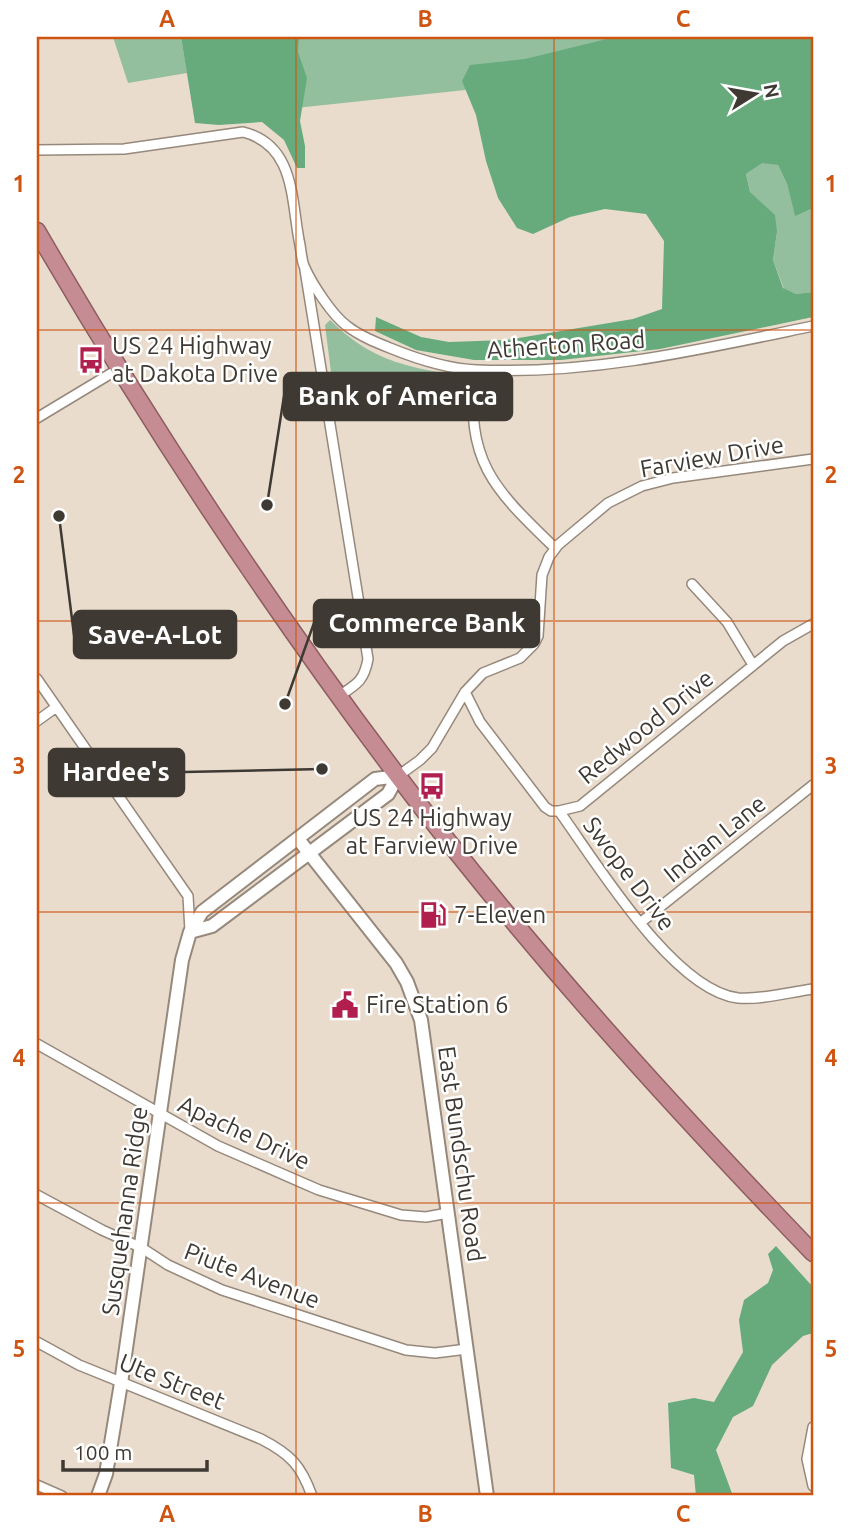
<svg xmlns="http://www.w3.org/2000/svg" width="850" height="1533" font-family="Ubuntu,sans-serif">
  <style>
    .green { fill: #93bf9f }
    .forest { fill: #67ab7d }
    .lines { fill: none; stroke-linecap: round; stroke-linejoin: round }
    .minor-casing { stroke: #96897c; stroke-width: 12 }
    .tertiary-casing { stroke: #96897c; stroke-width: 16 }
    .trunk-casing { stroke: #8d5d60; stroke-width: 19 }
    .minor { stroke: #fff; stroke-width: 9 }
    .tertiary { stroke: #fff; stroke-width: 12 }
    .trunk { stroke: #c68c94; stroke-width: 16 }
    .grid { fill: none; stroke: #ce5412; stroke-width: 2; stroke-opacity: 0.55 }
    .labels { text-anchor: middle; stroke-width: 5; stroke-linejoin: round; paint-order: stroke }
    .street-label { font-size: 24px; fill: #3e3933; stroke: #fff }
    .poi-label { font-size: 24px; fill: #3e3933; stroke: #fff; text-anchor: start }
    .leader { fill: none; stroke: #3e3933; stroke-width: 2.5 }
    .callout-dot { fill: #3e3933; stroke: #fff; stroke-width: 2.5 }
    .callout { fill: #3e3933; stroke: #3e3933; stroke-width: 2.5 }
    .callout-label { font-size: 26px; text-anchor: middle; font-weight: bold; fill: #fff }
    .neatline { fill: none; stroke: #ce5412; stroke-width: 2.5 }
    .grid-label { font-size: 23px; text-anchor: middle; font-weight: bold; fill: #ce5412 }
  </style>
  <rect width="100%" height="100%" fill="#eadccd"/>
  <path class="green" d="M113,37H181L187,73L128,83Z
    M285,37H813V49L768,58L296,108Z
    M762,162L778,165L787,184L795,215L813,208V292L796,294L784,289L773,260L777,232L750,192L746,174Z
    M330,320C372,361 402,365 457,376L459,386L335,404L325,325Z"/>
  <path class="forest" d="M181,37H299L298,52L307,78L300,121L305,146V168H297L284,140L262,122L219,125L195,123Z
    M615,37H813V208L795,216L787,184L778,165L762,163L746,174L750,192L775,215L777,232L773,260L783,288L796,294L813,292V317L660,349L561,360H474L416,350L375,331L376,317L421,337L449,342L506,340L633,319L662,309L664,241L646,214L605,209L570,217L533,234L517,228L498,198L486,161L476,115L462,81L470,65L525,59Z
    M776,1246L813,1287V1333L803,1336L772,1365L753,1406L733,1417L716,1450L733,1496H696L694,1475L671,1468L668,1403L694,1398L714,1402L743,1352L739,1320L744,1300L768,1283L773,1270L768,1254Z"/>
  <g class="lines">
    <defs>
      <path id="minor" d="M37,150L124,149L243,132C294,145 291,196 299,240C301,248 301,258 304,266C312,284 332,315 347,326C360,336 375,342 390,348C417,359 447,369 477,370C591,375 703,349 813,326
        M305,270L368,659C364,681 357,684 339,696
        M475,370C465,462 493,488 555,548
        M37,418L120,368
        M692,584L727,622L753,665
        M37,679L188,896L190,931
        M465,692L480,722L545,807L551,811H559C596,862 673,990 738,998C762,1000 790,992 813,989
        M37,721L55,708
        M398,776L420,760L432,748L465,692L483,673L520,658L534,644L538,636L542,575L549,557L558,545L608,503L642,486L673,478L813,459
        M559,811L580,806L783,641L813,624
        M640,923L813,785
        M37,1044L218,1146L319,1190L401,1215L426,1217L448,1213
        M37,1195L102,1230L142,1248L168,1265L222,1290L406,1350L435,1353L467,1349
        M37,1342L79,1365L261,1439C290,1454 301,1465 312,1496
        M813,1427L807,1459L813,1486
        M37,1485L62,1496"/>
      <path id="tertiary" d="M298,839L396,963L407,982L421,1020L487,1496
        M190,932L212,926L388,794L398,776
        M98,1496L106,1474L121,1383L182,960L190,932L202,912L375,779L398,776"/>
      <path id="trunk" d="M37,231C146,419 266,601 397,775C524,944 667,1101 813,1253"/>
    </defs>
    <use href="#minor" class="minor-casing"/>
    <use href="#tertiary" class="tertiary-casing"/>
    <use href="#trunk" class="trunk-casing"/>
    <use href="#minor" class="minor"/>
    <use href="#tertiary" class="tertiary"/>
    <use href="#trunk" class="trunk"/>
  </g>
  <path class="grid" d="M296,37V1496M554,37V1496M37,330H813M37,621H813M37,912H813M37,1203H813"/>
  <defs>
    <symbol id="bus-bare" viewBox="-9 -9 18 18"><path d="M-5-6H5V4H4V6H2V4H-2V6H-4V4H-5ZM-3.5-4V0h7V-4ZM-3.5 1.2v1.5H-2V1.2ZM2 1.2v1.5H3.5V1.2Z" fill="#b01f4e" stroke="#fff" stroke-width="2.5" paint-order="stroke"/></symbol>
    <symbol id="fuel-bare" viewBox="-9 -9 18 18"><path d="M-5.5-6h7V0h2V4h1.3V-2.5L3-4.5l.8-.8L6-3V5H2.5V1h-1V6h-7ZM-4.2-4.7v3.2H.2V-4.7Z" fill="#b01f4e" stroke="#fff" stroke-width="2.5" paint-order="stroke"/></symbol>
    <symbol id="civic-bare" viewBox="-9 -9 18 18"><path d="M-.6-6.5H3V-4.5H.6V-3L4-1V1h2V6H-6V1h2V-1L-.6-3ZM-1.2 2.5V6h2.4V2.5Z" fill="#b01f4e" stroke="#fff" stroke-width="2.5" paint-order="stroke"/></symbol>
  </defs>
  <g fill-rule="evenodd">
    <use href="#bus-bare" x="72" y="341" width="38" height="38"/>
    <use href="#bus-bare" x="413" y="767" width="38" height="38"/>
    <use href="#fuel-bare" x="414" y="896" width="38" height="38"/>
    <use href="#civic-bare" x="326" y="986" width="38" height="38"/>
  </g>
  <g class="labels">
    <g class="street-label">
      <text transform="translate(566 345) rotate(-4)" y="8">Atherton Road</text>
      <text transform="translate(712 457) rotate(-10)" y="8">Farview Drive</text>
      <text transform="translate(646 727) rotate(-39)" y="8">Redwood Drive</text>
      <text transform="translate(715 839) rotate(-39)" y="8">Indian Lane</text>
      <text transform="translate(629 874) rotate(53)" y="8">Swope Drive</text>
      <text transform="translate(244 1133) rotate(25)" y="8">Apache Drive</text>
      <text transform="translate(461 1154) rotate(82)" y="8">East Bundschu Road</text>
      <text transform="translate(125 1211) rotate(-82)" y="8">Susquehanna Ridge</text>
      <text transform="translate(252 1276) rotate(21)" y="8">Piute Avenue</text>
      <text transform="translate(172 1382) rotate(22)" y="8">Ute Street</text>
    </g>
    <g class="poi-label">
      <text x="112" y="354">US 24 Highway<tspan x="112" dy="28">at Dakota Drive</tspan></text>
      <text x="432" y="826" text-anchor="middle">US 24 Highway<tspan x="432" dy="28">at Farview Drive</tspan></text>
      <text x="454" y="923">7-Eleven</text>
      <text x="366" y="1013">Fire Station 6</text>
    </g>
  </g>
  <path class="leader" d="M267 505L284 396M285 704L314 623M59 516L74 635M322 769L184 772"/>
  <g class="callout-dot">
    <circle cx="267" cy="505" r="7"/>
    <circle cx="285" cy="704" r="7"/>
    <circle cx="59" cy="516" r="7"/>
    <circle cx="322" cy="769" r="7"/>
  </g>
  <g class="callout">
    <rect x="284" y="373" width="228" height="47" rx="7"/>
    <rect x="314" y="600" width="225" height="47" rx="7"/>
    <rect x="74" y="611" width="162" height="47" rx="7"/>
    <rect x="49" y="749" width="135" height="47" rx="7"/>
  </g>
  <g class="callout-label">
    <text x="398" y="405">Bank of America</text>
    <text x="427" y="632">Commerce Bank</text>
    <text x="155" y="644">Save-A-Lot</text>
    <text x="116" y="781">Hardee's</text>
  </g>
  <rect width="850" height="1533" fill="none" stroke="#ffffff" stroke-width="77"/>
  <g transform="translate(755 94) rotate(79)" stroke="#ffffff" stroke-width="5" paint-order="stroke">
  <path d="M0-5L12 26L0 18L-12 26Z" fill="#3e3933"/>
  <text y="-10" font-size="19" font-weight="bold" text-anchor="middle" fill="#3e3933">N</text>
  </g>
  <path d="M63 1460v10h144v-10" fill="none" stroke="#3e3933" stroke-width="3.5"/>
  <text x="74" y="1460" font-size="21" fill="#3e3933" stroke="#ffffff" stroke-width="5" paint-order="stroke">100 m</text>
  <rect x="38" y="38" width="774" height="1456" class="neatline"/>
  <g class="grid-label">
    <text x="167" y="27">A</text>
    <text x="425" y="27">B</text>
    <text x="683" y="27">C</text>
    <text x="19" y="192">1</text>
    <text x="831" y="192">1</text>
    <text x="19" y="483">2</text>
    <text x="831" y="483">2</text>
    <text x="19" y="774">3</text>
    <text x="831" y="774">3</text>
    <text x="19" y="1066">4</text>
    <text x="831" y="1066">4</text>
    <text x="19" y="1357">5</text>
    <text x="831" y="1357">5</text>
    <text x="167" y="1522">A</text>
    <text x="425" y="1522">B</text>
    <text x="683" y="1522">C</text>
  </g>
</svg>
